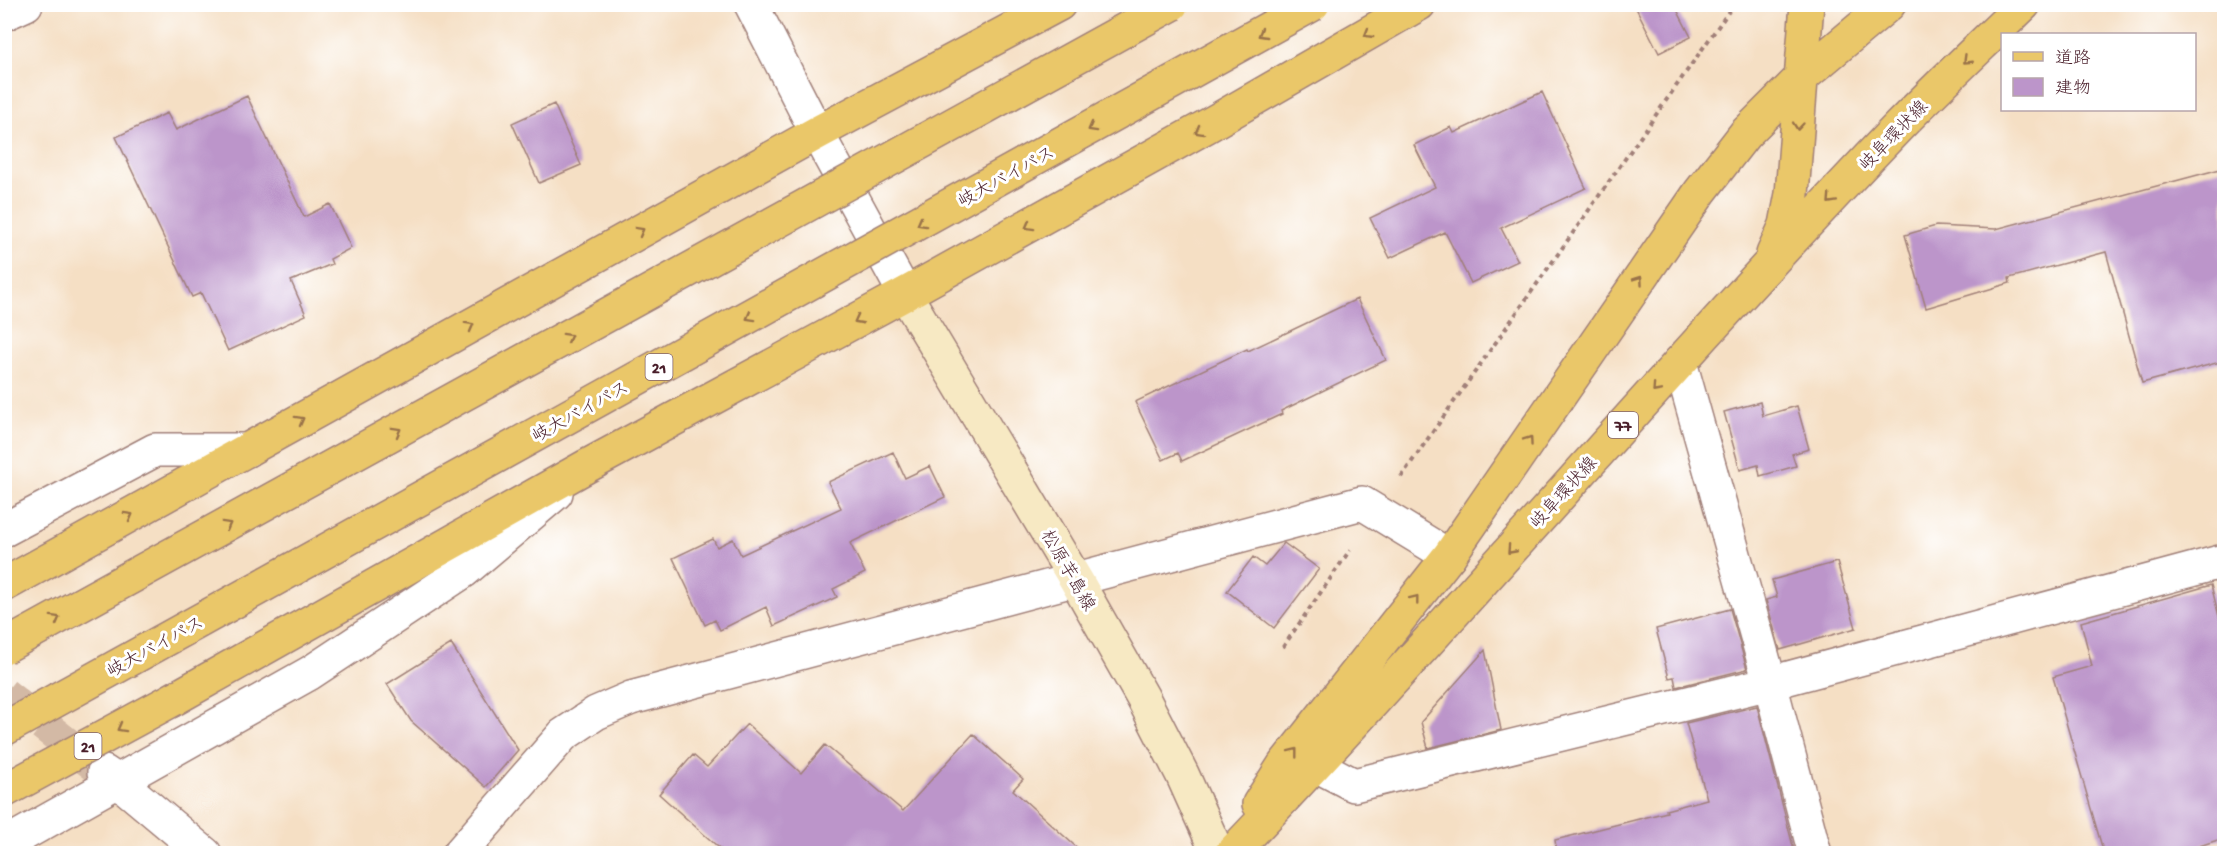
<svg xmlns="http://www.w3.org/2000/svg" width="2229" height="858" font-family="'Gochi Hand','Klee One',sans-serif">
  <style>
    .building { fill: #bc95ca }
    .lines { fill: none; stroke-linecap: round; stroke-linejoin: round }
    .minor-tunnel { stroke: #d3b9a5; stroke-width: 33; stroke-dasharray: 33 16; stroke-linecap: butt }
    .minor-casing { stroke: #a07f78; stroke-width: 36 }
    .tertiary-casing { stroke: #a07f78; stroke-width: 36 }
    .secondary-casing { stroke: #a07f78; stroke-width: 36 }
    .primary-casing { stroke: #a07f78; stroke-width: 36 }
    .trunk-casing { stroke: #a07f78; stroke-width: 36 }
    .path { stroke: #a07f78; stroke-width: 4; stroke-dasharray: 4.5 4.5; stroke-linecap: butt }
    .minor { stroke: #fff; stroke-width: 33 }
    .tertiary { stroke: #fff; stroke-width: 33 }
    .secondary { stroke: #f7e9c3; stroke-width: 33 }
    .primary { stroke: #eac769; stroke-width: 33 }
    .trunk { stroke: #eac769; stroke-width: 33 }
    .trunk-bridge-casing { stroke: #a07f78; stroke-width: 36; stroke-linecap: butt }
    .trunk-bridge { stroke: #eac769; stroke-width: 33 }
    .oneway { stroke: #9a734a }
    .labels { text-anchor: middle; stroke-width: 6; stroke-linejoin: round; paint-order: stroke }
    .shield { fill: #fff; stroke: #80626b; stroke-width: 1.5 }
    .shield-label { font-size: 16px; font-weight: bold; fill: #4a1f2b }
    .street-label { font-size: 18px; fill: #4a1f2b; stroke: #fff }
  </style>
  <rect width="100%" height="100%" fill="#fff"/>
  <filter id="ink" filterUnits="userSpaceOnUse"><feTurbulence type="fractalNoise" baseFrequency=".0167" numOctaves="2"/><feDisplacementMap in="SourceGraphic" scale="12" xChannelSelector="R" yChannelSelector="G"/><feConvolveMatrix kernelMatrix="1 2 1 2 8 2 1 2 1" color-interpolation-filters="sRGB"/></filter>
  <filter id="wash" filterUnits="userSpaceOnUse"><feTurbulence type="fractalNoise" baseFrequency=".008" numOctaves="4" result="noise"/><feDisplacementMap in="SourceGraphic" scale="24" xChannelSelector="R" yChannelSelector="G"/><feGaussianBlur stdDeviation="1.35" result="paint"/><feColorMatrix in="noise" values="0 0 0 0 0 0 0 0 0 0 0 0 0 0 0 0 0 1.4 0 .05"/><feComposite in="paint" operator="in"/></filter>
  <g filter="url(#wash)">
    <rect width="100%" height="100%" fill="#f5dfc4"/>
    <g id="blocks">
      <path class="building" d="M1634,4H1674L1691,37L1659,53Z
        M1542,92L1586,188L1501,228L1518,261L1471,283L1445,232L1390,258L1370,218L1435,187L1414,145L1451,127L1454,133Z
        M247,96L304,217L330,204L351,248L330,259L332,264L291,281L306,315L228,351L201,293L192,297L116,137L167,113L176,130Z
        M554,104L581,165L539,183L512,123Z
        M2224,168V361L2142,383L2106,252L2009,278L2010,283L1926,308L1905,235L1936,226L1996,229Z
        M1357,299L1386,360L1281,411L1282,414L1182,461L1178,453L1163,460L1135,402L1247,349L1248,351Z
        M1760,402L1763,416L1797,406L1809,449L1792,454L1796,466L1760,476L1758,465L1740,470L1724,412Z
        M893,452L905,478L930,466L945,497L850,543L865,573L833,589L837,597L774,626L766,607L720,630L715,620L705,625L673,558L713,539L717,547L733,539L741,555L841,508L828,482Z
        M1284,543L1319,569L1274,628L1227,591L1253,557L1265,566Z
        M1837,562L1856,628L1780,650L1766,600L1777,597L1772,580Z
        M2211,585L2224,636V838L2175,854H2104L2053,677L2092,666L2081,622Z
        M1730,609L1747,669L1676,687L1674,677L1669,678L1656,629Z
        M451,644L518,750L486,787L411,721L387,684Z
        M1485,650L1501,730L1428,748L1421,722Z
        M1757,706L1795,854H1557L1555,840L1667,812L1666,810L1707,799L1686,723Z
        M747,724L801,773L825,745L903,811L973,734L1023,779L1013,790L1084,854H726L659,794L693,755L707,767Z"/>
    </g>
  </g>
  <g filter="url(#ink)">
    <use href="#blocks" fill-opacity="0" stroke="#a07f78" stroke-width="1.5"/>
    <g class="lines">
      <path class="minor-tunnel" d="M4,694L97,767"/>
      <defs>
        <path id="minor" d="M4,14L26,4
          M1680,362L1770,683L1815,854
          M4,530L155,450H247
          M1316,765L1354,785L1770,683L2224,561
          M104,772L119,782L205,854
          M4,845L310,673L464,571L556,493
          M459,854L563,735L596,713L631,698L1362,503L1449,556"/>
        <path id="tertiary" d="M751,4L817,133L905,294"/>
        <path id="secondary" d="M905,294L1076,580L1143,698L1182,774L1218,854"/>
        <path id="primary" d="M1773,254L1786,225L1792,194L1807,4
          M1259,804L1284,765L1449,556L1700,192L1745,134L1802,77L1889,4
          M1231,854C1458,616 1671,364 1898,127C1939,85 1982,45 2024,4"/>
        <path id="trunk" d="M4,585L817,133L1059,4
          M172,700L587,466L905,294L1207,126L1419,4"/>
      </defs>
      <use href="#minor" class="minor-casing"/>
      <use href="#tertiary" class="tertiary-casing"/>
      <use href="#secondary" class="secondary-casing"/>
      <use href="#primary" class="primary-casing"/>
      <use href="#trunk" class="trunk-casing"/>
      <path class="path" d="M1401,477L1734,4
        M1283,647L1350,550"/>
      <use href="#minor" class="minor"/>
      <use href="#tertiary" class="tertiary"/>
      <use href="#secondary" class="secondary"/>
      <use href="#primary" class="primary"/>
      <use href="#trunk" class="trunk"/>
      <defs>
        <path id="trunk-bridge" d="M4,647L1172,4
          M4,729L1313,4
          M4,791L172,700"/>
      </defs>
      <use href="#trunk-bridge" class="trunk-bridge-casing"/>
      <use href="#trunk-bridge" class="trunk-bridge"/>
    </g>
    <defs><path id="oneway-chevron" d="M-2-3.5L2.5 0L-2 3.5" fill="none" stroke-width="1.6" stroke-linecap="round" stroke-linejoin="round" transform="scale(1.5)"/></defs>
    <g class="oneway">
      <use href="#oneway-chevron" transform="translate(1262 34) rotate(150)"/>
      <use href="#oneway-chevron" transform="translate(1368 34) rotate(150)"/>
      <use href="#oneway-chevron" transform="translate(1967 60) rotate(136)"/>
      <use href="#oneway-chevron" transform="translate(1798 126) rotate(95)"/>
      <use href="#oneway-chevron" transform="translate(1092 128) rotate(151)"/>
      <use href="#oneway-chevron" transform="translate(1199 131) rotate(151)"/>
      <use href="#oneway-chevron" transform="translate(1831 200) rotate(133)"/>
      <use href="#oneway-chevron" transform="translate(921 223) rotate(151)"/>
      <use href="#oneway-chevron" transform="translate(1029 226) rotate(151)"/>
      <use href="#oneway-chevron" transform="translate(640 231) rotate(-29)"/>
      <use href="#oneway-chevron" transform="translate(1639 280) rotate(-55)"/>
      <use href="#oneway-chevron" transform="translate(750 317) rotate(151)"/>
      <use href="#oneway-chevron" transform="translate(858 320) rotate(152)"/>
      <use href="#oneway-chevron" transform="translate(470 326) rotate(-29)"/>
      <use href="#oneway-chevron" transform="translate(568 337) rotate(-29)"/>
      <use href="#oneway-chevron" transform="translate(1656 389) rotate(132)"/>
      <use href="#oneway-chevron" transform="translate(300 420) rotate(-29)"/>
      <use href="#oneway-chevron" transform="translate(397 431) rotate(-29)"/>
      <use href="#oneway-chevron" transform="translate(1529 440) rotate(-55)"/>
      <use href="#oneway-chevron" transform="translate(129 516) rotate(-29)"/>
      <use href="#oneway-chevron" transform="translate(227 525) rotate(-29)"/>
      <use href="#oneway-chevron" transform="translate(1511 550) rotate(132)"/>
      <use href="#oneway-chevron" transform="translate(1415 599) rotate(-52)"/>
      <use href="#oneway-chevron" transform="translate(56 619) rotate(-29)"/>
      <use href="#oneway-chevron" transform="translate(121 728) rotate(151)"/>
      <use href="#oneway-chevron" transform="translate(1294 752) rotate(-52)"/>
    </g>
  </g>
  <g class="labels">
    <g class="shield">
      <rect x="645.5" y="354" width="27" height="26" rx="4.5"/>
      <rect x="1608" y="412" width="30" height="26" rx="4.5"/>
      <rect x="74.5" y="733" width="27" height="26" rx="4.5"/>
    </g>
    <g class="shield-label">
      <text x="659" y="373">21</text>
      <text x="1623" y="431">77</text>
      <text x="88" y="752">21</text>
    </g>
    <g class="street-label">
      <text transform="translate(1893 135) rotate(-46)" y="6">岐阜環状線</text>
      <text transform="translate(1006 176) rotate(-29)" y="6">岐大バイパス</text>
      <text transform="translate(580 411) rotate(-29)" y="6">岐大バイパス</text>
      <text transform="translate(1563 492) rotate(-48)" y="6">岐阜環状線</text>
      <text transform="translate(1069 570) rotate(60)" y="6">松原芋島線</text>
      <text transform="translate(155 646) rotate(-29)" y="6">岐大バイパス</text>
    </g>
  </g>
  <rect width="2229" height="858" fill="none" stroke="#fff" stroke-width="24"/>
  <rect x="2001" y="33" width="195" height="78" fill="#ffffff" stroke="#b7a5aa" stroke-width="1.5"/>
  <rect x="2013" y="52" width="30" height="9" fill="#eac769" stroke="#b7a5aa" stroke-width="1.5"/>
  <text x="2055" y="63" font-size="18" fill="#4a1f2b">道路</text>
  <rect x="2013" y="78" width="30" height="18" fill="#bc95ca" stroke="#b7a5aa" stroke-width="1.5"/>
  <text x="2055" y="93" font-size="18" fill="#4a1f2b">建物</text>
</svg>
